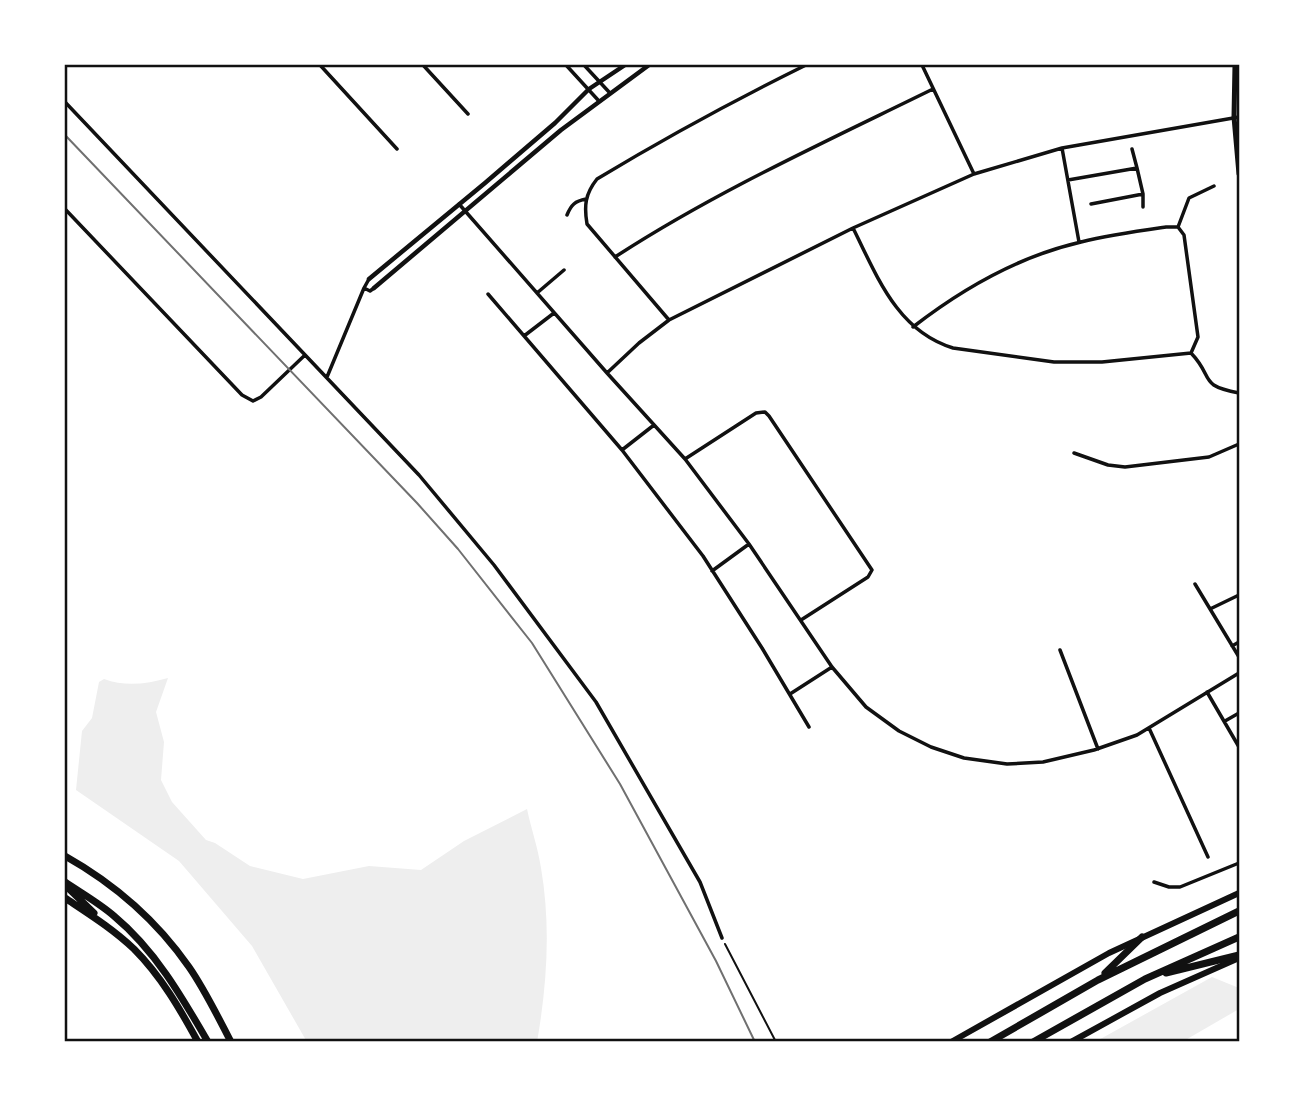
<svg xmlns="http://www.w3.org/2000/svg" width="1304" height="1107" font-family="'Varela Round',sans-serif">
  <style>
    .green { fill: #eee }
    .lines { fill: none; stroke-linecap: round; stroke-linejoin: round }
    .path { stroke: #111; stroke-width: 2 }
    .minor { stroke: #111; stroke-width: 3.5 }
    .tertiary { stroke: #111; stroke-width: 4.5 }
    .secondary { stroke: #111; stroke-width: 5 }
    .trunk { stroke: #111; stroke-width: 6 }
    .motorway { stroke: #111; stroke-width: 7 }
    .tram { stroke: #707070; stroke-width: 2 }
    .neatline { fill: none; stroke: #111; stroke-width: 2.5 }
  </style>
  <rect width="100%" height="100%" fill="#fff"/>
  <path class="green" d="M168,678L156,712L164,742L161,780L172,802L206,840L215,843L250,866L303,879L369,866L421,870L464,841L527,809C531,828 538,848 541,868C551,926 547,985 537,1042H307L252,946L179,861L76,790L82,731L92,718L99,682L104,679C125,687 147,684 168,678Z
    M1212,977L1239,988V1009L1182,1042H1095Z"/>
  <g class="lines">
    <path class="path" d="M725,944L776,1042"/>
    <path class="minor" d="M320,65L397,149
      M423,65L468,114
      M566,65L598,100
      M584,65L609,92
      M922,65L974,174
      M65,102L419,475L494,565L596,702L700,882L722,938
      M1062,148L1079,242
      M1137,168L1143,194V207
      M1068,180L1137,168L1132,149
      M459,204L607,373L685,459L749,544L832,667L866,707L899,731L931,747L964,758L1007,764L1043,762L1094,750L1137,735L1239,673
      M1091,204L1143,194
      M65,209L242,395L253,401L261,397L305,355
      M567,215C571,205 575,201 586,199
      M1178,227L1189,198L1214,186
      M853,228C877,276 897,331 953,348L1054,362H1102L1191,353L1198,337L1184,235L1178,227H1166C1138,231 1109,235 1081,242C1020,256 962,289 913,327
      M615,257C715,192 825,142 933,89
      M369,279L364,288L370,291L374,288
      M537,293L564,270
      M488,294L622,450L703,556L762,648L809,727
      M669,320L587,224C584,206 585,194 597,179C665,138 735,100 806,65
      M524,336L554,313
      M1191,353C1215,378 1197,385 1239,393
      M607,373L639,343L669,320L853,228L974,174L1062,148L1239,117
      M327,377L364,288
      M622,450L654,425
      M1074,453L1108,465L1125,467L1209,457L1239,444
      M685,459L756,413L765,412L769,416L872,570L868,577L801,620
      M712,571L749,544
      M1195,584L1239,657
      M1210,609L1239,595
      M1232,646L1239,642
      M1060,650L1098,749
      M1207,692L1239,747
      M790,694L832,667
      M1225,721L1239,713
      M1149,728L1208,857
      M1154,882L1169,887H1180L1239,863"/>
    <path class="tertiary" d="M369,279L485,183L555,123L589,89L625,65
      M374,288L561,130L649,65"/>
    <path class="secondary" d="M1235,65L1234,117L1239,174"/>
    <path class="trunk" d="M951,1042L1109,953L1239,893
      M1071,1042L1160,993L1239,958"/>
    <path class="motorway" d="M65,856C113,883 157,921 189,967C205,990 218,1017 231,1042
      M65,882C81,893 99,903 114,916C155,950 182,997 208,1042
      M68,888L94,913
      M65,898C89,914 113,929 134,949C161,976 180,1009 198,1042
      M1105,973L1142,937
      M1166,973L1239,955
      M990,1042L1098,980L1239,911
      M1033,1042L1145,979L1239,937"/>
    <path class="tram" d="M65,135L417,503L458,549L532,643L620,784L716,961L755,1042"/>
  </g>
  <rect width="1304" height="1107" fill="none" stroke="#ffffff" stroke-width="133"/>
  <rect x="66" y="66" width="1172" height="974" class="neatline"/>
</svg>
